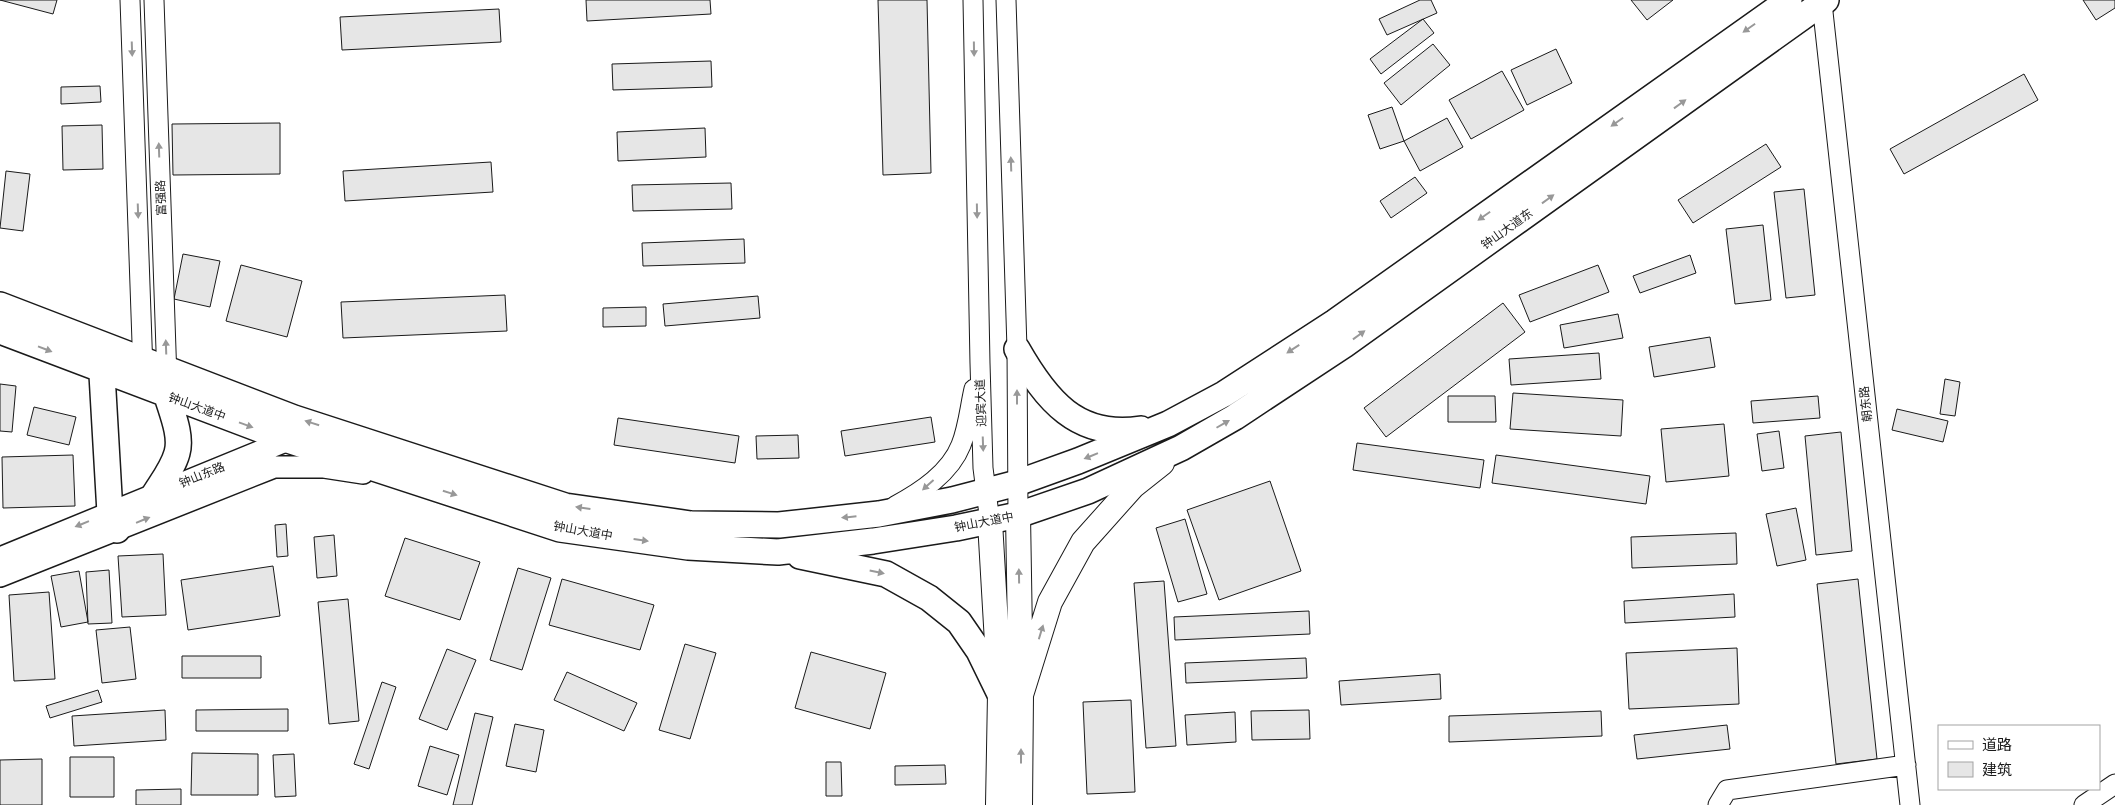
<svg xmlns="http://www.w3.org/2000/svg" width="2115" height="805" font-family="Figtree,'Noto Sans SC',sans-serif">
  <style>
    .building { fill: #e6e6e6; stroke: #1a1a1a }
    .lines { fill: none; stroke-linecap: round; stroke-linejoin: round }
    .tertiary-casing { stroke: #1a1a1a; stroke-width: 21 }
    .secondary-casing { stroke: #1a1a1a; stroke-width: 24 }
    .primary-casing { stroke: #1a1a1a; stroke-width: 26 }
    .trunk-casing { stroke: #1a1a1a; stroke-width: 28 }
    .tertiary { stroke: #fff; stroke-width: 19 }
    .secondary { stroke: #fff; stroke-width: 21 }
    .primary { stroke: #fff; stroke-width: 24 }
    .trunk { stroke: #fff; stroke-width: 25 }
    .oneway { fill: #989898 }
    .labels { text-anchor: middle; stroke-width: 4; stroke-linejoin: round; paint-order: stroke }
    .street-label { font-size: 12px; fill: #1a1a1a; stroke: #fff }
  </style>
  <rect width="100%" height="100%" fill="#fff"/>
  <path class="building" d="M0,0H57L53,14Z
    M586,0H710L711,14L587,21Z
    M878,0H927L931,173L883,175Z
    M1420,0H1431L1437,13L1387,35L1379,19Z
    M1631,0H1673L1647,20Z
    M2083,0H2115V8L2096,20Z
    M499,9L501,42L342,50L340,17Z
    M1423,19L1434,33L1381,74L1370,59Z
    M1433,44L1450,65L1401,105L1384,83Z
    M1556,49L1572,83L1527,105L1511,70Z
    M711,61L712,87L613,90L612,64Z
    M1502,71L1524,110L1471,139L1449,100Z
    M2024,74L2038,100L1904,174L1890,149Z
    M100,86L101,102L61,104V87Z
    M1392,107L1404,141L1380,149L1368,115Z
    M1447,118L1463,147L1420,171L1404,141Z
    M280,123V174L173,175L172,124Z
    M102,125L103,169L63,170L62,126Z
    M705,128L706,157L618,161L617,132Z
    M1766,144L1781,167L1693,223L1678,200Z
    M491,162L493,192L345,201L343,171Z
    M6,171L30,174L23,231L0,228Z
    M1415,177L1427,193L1391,218L1380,201Z
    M731,183L732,209L633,211L632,185Z
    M1804,189L1815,295L1786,298L1774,192Z
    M1763,225L1771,300L1735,304L1726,229Z
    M744,239L745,263L643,266L642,243Z
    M183,254L220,261L210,307L174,299Z
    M1690,255L1696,273L1640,293L1633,276Z
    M241,265L302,281L287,337L226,321Z
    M1598,265L1609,292L1530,322L1519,295Z
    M505,295L507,331L343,338L341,302Z
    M758,296L760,318L665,326L663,304Z
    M1503,303L1525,332L1386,437L1364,408Z
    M646,307V326L603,327V308Z
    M1618,314L1623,338L1564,348L1560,325Z
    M1710,337L1715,367L1654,377L1649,347Z
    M1599,353L1601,379L1511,385L1509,359Z
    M1945,379L1960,382L1955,416L1940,414Z
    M0,384L16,386L12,432L0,431Z
    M1513,393L1623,400L1621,436L1510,429Z
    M1448,396H1495L1496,422H1448Z
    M1818,396L1820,418L1753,423L1751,401Z
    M34,407L76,417L69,445L27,435Z
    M1897,409L1948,421L1943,442L1892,430Z
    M931,417L935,442L845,456L841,431Z
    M618,418L739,436L735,463L614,445Z
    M1724,424L1729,476L1666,482L1661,429Z
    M1779,431L1784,468L1762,471L1757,434Z
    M1841,432L1852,551L1816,555L1805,436Z
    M798,435L799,458L757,459L756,436Z
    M1357,443L1484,460L1480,488L1353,470Z
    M73,455L75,506L3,508L2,457Z
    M1496,455L1650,476L1646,504L1492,483Z
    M1270,481L1301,571L1219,600L1187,510Z
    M1796,508L1806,560L1777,566L1766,514Z
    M1185,519L1207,594L1178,602L1156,528Z
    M286,524L288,556L277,557L275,525Z
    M1736,533L1737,564L1632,568L1631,537Z
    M334,535L337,576L317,578L314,537Z
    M405,538L480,562L460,620L385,596Z
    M163,554L166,615L122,617L118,556Z
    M273,566L280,616L188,630L181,580Z
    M518,568L551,578L522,670L490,660Z
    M109,570L112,623L88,624L86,572Z
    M79,571L88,622L61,627L51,576Z
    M562,579L654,605L640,650L549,625Z
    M1858,579L1877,759L1836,764L1817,584Z
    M1164,581L1176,746L1146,748L1134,583Z
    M49,592L55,679L14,681L9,595Z
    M1734,594L1735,617L1625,623L1624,601Z
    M348,599L359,721L329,724L318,602Z
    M1309,611L1310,634L1175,640L1174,617Z
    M130,627L136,679L102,683L96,630Z
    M685,644L716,653L690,739L659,730Z
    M1737,648L1739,704L1629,709L1626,653Z
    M447,649L476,660L447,730L419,719Z
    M811,652L886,673L870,729L795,708Z
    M182,656H261V678H182Z
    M1306,658L1307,678L1186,683L1185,663Z
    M567,672L637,703L624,731L554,700Z
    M1440,674L1441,699L1341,705L1339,681Z
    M382,682L396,687L369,769L354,764Z
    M98,690L102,702L50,718L46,706Z
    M1131,700L1135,792L1087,794L1083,702Z
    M288,709V731H196V710Z
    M165,710L166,740L74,746L72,716Z
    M1309,710L1310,739L1252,740L1251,711Z
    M1601,711L1602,736L1449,742V716Z
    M1235,712L1236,742L1187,745L1185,715Z
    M475,713L493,717L472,805H453Z
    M515,724L544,730L536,772L506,766Z
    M1727,725L1730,749L1637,759L1634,735Z
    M430,746L459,755L447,795L418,786Z
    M192,753L258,754V795H191Z
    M294,754L296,796L275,797L273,755Z
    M70,757H114V797H70Z
    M42,759V805H0V760Z
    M826,762H841L842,796H826Z
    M945,765L946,784L895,785V766Z
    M181,789V805H136V790Z"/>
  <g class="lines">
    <defs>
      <path id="tertiary" d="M130,0L143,371
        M154,0L167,379
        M973,0L980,363L983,468L990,522
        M1006,0L1017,349L1018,515
        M1822,3L1910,805
        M895,506C921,492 950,473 961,445C968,428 970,406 974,389
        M1718,805L1727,790L1906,765
        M2084,805L2115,784"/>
      <path id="secondary" d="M0,558L288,440L299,442
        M0,576L274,467H324L363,473"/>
      <path id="primary" d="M1018,515L1021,695L1020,805
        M990,522L1000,694L998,805
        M1021,695L1050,602L1083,542L1133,486L1162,463"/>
      <path id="trunk" d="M0,305L294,418L565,506L691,524L779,525L879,514L952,500L1017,483L1078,461L1168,424L1224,394L1335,322L1789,0
        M0,331L288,440L560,529L688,547L778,552L873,541L956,528L1018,515L1088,491L1181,448L1235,417L1344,345L1826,0
        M1017,349C1046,400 1077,439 1141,429
        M101,357L110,513L117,530
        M154,495C162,482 173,468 177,453C182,436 172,413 167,396
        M800,556L886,574L929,598L959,622L979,651L1000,694"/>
    </defs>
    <use href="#tertiary" class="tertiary-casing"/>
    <use href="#secondary" class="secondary-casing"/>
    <use href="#primary" class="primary-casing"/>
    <use href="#trunk" class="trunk-casing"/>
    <use href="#tertiary" class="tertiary"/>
    <use href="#secondary" class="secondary"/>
    <use href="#primary" class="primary"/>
    <use href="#trunk" class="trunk"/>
  </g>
  <defs><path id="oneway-solid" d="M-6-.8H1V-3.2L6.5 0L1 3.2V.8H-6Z" transform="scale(1.25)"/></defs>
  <g class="oneway">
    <use href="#oneway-solid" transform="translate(1749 28) rotate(145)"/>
    <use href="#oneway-solid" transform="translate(132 49) rotate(88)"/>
    <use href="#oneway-solid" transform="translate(974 49) rotate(89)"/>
    <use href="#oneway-solid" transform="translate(1680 104) rotate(-36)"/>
    <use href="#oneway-solid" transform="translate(1617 122) rotate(145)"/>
    <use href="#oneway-solid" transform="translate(159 150) rotate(-92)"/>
    <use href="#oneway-solid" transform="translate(1011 164) rotate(-92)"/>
    <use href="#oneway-solid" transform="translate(1548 199) rotate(-36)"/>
    <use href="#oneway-solid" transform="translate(138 211) rotate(88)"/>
    <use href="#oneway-solid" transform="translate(977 211) rotate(89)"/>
    <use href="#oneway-solid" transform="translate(1484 216) rotate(145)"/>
    <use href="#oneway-solid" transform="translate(1359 335) rotate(-36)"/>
    <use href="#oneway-solid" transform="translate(166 347) rotate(-92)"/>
    <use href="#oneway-solid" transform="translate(45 349) rotate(21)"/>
    <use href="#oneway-solid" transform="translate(1293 349) rotate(147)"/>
    <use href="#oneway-solid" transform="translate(1017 397) rotate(-90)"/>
    <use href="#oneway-solid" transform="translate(312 423) rotate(-162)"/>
    <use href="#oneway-solid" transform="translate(1223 424) rotate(-30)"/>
    <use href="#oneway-solid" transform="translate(246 425) rotate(20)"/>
    <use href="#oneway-solid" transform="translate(983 444) rotate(88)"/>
    <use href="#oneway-solid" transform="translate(1091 456) rotate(158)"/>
    <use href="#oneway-solid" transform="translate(928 485) rotate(138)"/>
    <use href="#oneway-solid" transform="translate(450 493) rotate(18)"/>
    <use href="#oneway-solid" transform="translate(583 508) rotate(-172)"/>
    <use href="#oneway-solid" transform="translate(849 517) rotate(174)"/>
    <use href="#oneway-solid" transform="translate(143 520) rotate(-22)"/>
    <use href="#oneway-solid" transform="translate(82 524) rotate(158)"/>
    <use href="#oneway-solid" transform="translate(641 540) rotate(8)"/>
    <use href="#oneway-solid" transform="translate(877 572) rotate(12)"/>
    <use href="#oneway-solid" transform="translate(1019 576) rotate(-91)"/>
    <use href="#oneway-solid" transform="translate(1041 632) rotate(-73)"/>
    <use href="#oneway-solid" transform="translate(1021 756) rotate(-90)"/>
  </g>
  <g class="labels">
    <g class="street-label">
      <text transform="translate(161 198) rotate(-92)" y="4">富强路</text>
      <text transform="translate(1507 229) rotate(-36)" y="4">钟山大道东</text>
      <text transform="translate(981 403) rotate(-92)" y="4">迎宾大道</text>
      <text transform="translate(1866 404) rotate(-96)" y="4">朝东路</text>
      <text transform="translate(197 407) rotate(20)" y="4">钟山大道中</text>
      <text transform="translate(202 475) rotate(-22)" y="4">钟山东路</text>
      <text transform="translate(984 522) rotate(-11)" y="4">钟山大道中</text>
      <text transform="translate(583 531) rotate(10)" y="4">钟山大道中</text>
    </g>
  </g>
  <rect x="1938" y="725" width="162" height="65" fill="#ffffff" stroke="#a3a3a3"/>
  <rect x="1948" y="741" width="25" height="8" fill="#ffffff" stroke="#a3a3a3"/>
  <text x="1982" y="750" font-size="15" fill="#1a1a1a">道路</text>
  <rect x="1948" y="762" width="25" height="15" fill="#e6e6e6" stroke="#a3a3a3"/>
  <text x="1982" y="775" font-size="15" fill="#1a1a1a">建筑</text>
</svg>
